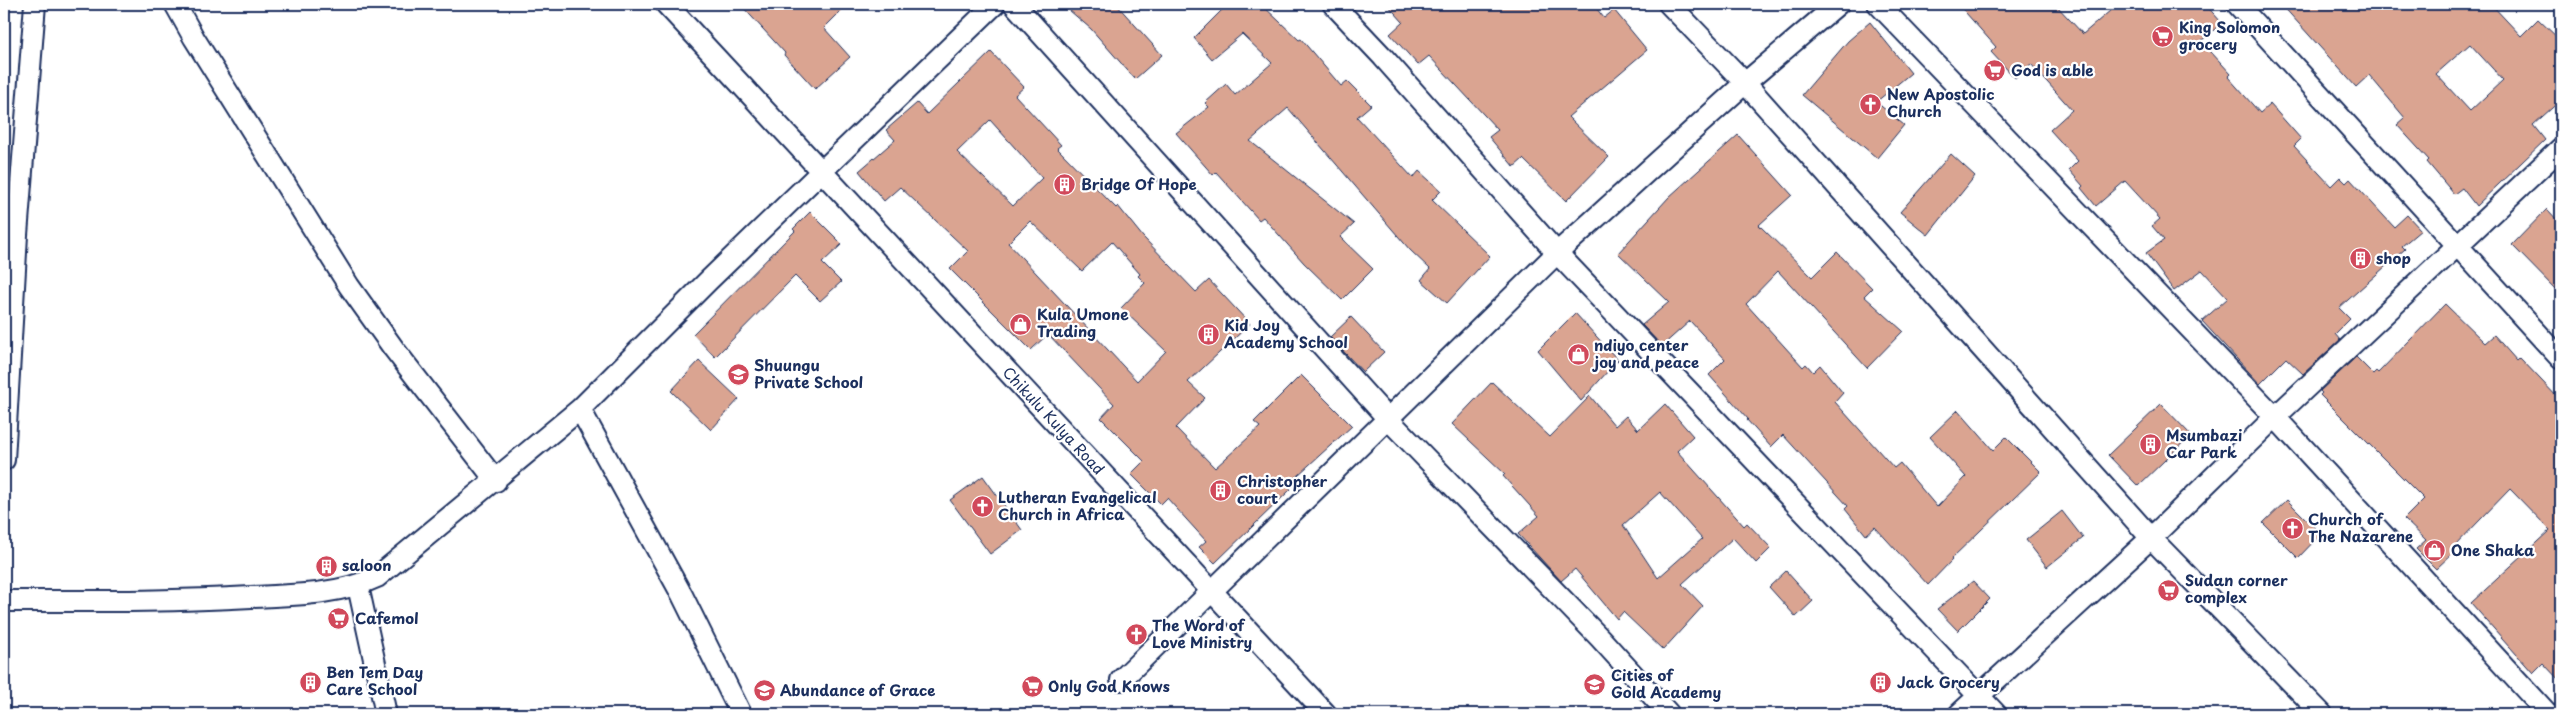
<svg xmlns="http://www.w3.org/2000/svg" width="2565" height="718" font-family="'Playpen Sans',sans-serif">
  <style>
    .building { fill: #daa491; stroke: #1b2f5e; fill-rule: evenodd }
    .lines { fill: none; stroke-linecap: round; stroke-linejoin: round }
    .street-casing { stroke: #1b2f5e; stroke-width: 24 }
    .street { stroke: #fff; stroke-width: 20 }
    .labels { text-anchor: middle; stroke-width: 4.5; stroke-linejoin: round; paint-order: stroke }
    .poi-label { font-size: 15px; font-weight: bold; fill: #1b2f5e; stroke: #fff; text-anchor: start }
    .street-label { font-size: 15px; fill: #1b2f5e; stroke: #fff }
  </style>
  <rect width="100%" height="100%" fill="#fff"/>
  <filter id="ink" filterUnits="userSpaceOnUse"><feTurbulence type="fractalNoise" baseFrequency=".02" numOctaves="2"/><feDisplacementMap in="SourceGraphic" scale="10" xChannelSelector="R" yChannelSelector="G"/><feConvolveMatrix kernelMatrix="1 2 1 2 8 2 1 2 1" color-interpolation-filters="sRGB"/></filter>
  <g filter="url(#ink)">
    <path class="building" d="M740,4H848L824,28L850,57L815,89L784,55L785,53Z
      M1062,4H1116L1162,55L1135,79L1091,29Z
      M1228,4H1261L1299,40L1301,39L1341,86L1347,81L1371,105L1357,117L1413,178L1419,171L1441,191L1432,200L1490,256L1447,303L1421,280L1430,269L1410,250L1288,108L1250,141L1354,224L1340,237L1373,269L1342,300L1304,263L1263,217L1259,220L1216,172L1213,175L1176,133L1209,107L1205,103L1226,84L1235,95L1272,63L1242,34L1212,59L1194,38Z
      M1387,4H1593L1604,18L1614,10L1647,50L1568,117L1609,157L1566,201L1523,159L1514,167L1489,137L1498,130L1429,56L1418,65L1390,34L1403,22Z
      M1958,4H2055L2083,34L2118,4H2205L2222,23L2201,41L2231,74L2228,77L2260,113L2270,104L2301,139L2294,146L2331,186L2340,177L2346,183L2350,179L2394,227L2407,215L2421,230L2402,246L2405,249L2339,308L2350,319L2335,334L2340,340L2303,374L2286,358L2260,384L2202,321L2228,298L2202,270L2174,291L2146,253L2164,240L2152,226L2160,219L2125,181L2096,206L2081,188L2083,186L2069,170L2078,161L2050,130L2072,110L2031,64L2015,78L1991,52L1996,47Z
      M2281,4H2491L2521,36L2538,19L2561,41V100L2533,125L2545,140L2476,206L2462,188L2454,194L2427,162L2429,160L2397,125L2405,118L2369,75L2356,87ZM2470,44L2503,80L2470,111L2436,74Z
      M1870,22L1911,73L1876,102L1904,125L1877,158L1802,95L1848,41Z
      M991,52L1024,87L1015,95L1061,145L1057,148L1116,208L1118,206L1143,237L1196,292L1209,280L1250,324L1188,382L1205,398L1176,428L1215,468L1260,427L1254,422L1301,375L1352,426L1287,485L1291,489L1215,563L1199,547L1206,541L1167,498L1161,504L1131,474L1144,461L1101,418L1114,404L1048,334L1031,350L950,269L968,251L900,187L884,201L859,171L895,140L886,130L917,103L927,114ZM990,120L1042,178L1013,206L957,152ZM1030,221L1082,271L1112,242L1140,274L1138,276L1145,283L1121,308L1166,351L1137,381L1008,243Z
      M1738,135L1792,195L1759,225L1812,277L1837,252L1872,288L1864,296L1903,331L1867,368L1778,271L1746,304L1803,367L1806,364L1813,372L1820,365L1843,393L1835,402L1894,468L1900,463L1937,507L1966,477L1930,437L1958,410L1993,450L2006,437L2041,472L1951,559L1952,560L1928,585L1875,527L1866,535L1845,509L1848,506L1783,435L1771,447L1747,420L1748,419L1709,375L1725,359L1690,321L1662,346L1642,325L1669,302L1618,253L1669,197Z
      M1951,154L1975,176L1928,235L1900,212Z
      M2547,209L2561,224V295L2512,245Z
      M810,212L842,244L822,263L841,282L820,301L795,276L715,357L693,334L795,231L793,229Z
      M2445,304L2485,343L2494,335L2517,361L2520,358L2561,401V682L2543,663L2533,673L2471,603L2550,530L2510,489L2451,550L2454,552L2436,569L2416,549L2426,540L2404,519L2424,499L2320,395L2322,393L2320,391L2356,357L2373,374L2376,371L2378,373Z
      M1575,313L1618,360L1581,401L1538,350Z
      M1351,317L1384,352L1363,372L1330,337Z
      M699,361L739,399L711,430L671,391Z
      M1492,382L1550,437L1590,396L1615,426L1626,416L1638,430L1665,404L1693,436L1677,451L1744,526L1747,523L1771,548L1756,563L1733,538L1682,584L1703,606L1663,650L1623,612L1617,619L1575,569L1561,581L1518,534L1539,516L1503,476L1505,474L1452,424ZM1660,492L1702,539L1658,578L1623,525Z
      M2161,404L2191,435L2138,486L2108,455Z
      M983,476L1022,530L990,554L950,500Z
      M2287,500L2321,534L2298,558L2263,523Z
      M2062,511L2083,538L2047,567L2026,540Z
      M1786,571L1813,601L1796,617L1769,587Z
      M1973,581L1990,599L1958,631L1937,609Z"/>
    <g class="lines">
      <defs>
        <path id="street" d="M175,4L194,38L349,286L394,349L496,481
          M666,4L1326,714
          M1014,4L1389,420L1600,638L1669,714
          M1333,4L1383,57L1557,253L1996,714
          M1669,4L1745,83L2151,538L2322,714
          M1878,4L2275,417L2548,714
          M2237,4L2561,359
          M580,409L682,595L741,714
          M4,460L17,235L35,4
          M358,586L386,714
          M4,601C86,601 168,602 251,597C293,595 339,595 377,577L580,409L709,280L995,4
          M1121,680L1557,253L1745,83L1838,4
          M1959,714L2151,538L2275,417L2561,148"/>
      </defs>
      <use href="#street" class="street-casing"/>
      <use href="#street" class="street"/>
    </g>
  </g>
  <defs>
    <symbol id="supermarket-disc" viewBox="-11 -11 22 22"><circle r="9.5" fill="#d1495b" stroke="#fff"/><path d="M-6-5.5h2.5l.6 2H6L4.5 2H-2.5L-4.4-4H-6ZM-1.5 3.2a1.3 1.3 0 1 0 .1 0ZM3 3.2a1.3 1.3 0 1 0 .1 0Z" fill="#fff"/></symbol>
    <symbol id="church-disc" viewBox="-11 -11 22 22"><circle r="9.5" fill="#d1495b" stroke="#fff"/><path d="M-1.2-6h2.4v3.5h3.3v2.4h-3.3V6h-2.4V-.1h-3.3v-2.4h3.3Z" fill="#fff"/></symbol>
    <symbol id="building-disc" viewBox="-11 -11 22 22"><circle r="9.5" fill="#d1495b" stroke="#fff"/><path d="M-4-6H4V6H1V3H-1V6H-4ZM-2.5-4.3h1.7v1.8h-1.7ZM.8-4.3h1.7v1.8H.8ZM-2.5-1h1.7V.8h-1.7ZM.8-1h1.7V.8H.8Z" fill="#fff"/></symbol>
    <symbol id="shop-disc" viewBox="-11 -11 22 22"><circle r="9.5" fill="#d1495b" stroke="#fff"/><path d="M-5-2.5h2.3a2.7 3.5 0 0 1 5.4 0H5L5.5 6h-11ZM-1.5-2.5h3a1.5 2.3 0 0 0-3 0Z" fill="#fff"/></symbol>
    <symbol id="school-disc" viewBox="-11 -11 22 22"><circle r="9.5" fill="#d1495b" stroke="#fff"/><path d="M0-5L7-2L0 1L-7-2ZM-4 1L0 2.5L4 1V4Q0 6-4 4Z" fill="#fff"/></symbol>
  </defs>
  <g fill-rule="evenodd">
    <use href="#supermarket-disc" x="2150" y="24" width="25" height="25"/>
    <use href="#supermarket-disc" x="1982" y="58" width="25" height="25"/>
    <use href="#church-disc" x="1858" y="92" width="25" height="25"/>
    <use href="#building-disc" x="1052" y="172" width="25" height="25"/>
    <use href="#building-disc" x="2348" y="246" width="25" height="25"/>
    <use href="#shop-disc" x="1008" y="312" width="25" height="25"/>
    <use href="#building-disc" x="1196" y="322" width="25" height="25"/>
    <use href="#shop-disc" x="1566" y="342" width="25" height="25"/>
    <use href="#school-disc" x="726" y="362" width="25" height="25"/>
    <use href="#building-disc" x="2138" y="432" width="25" height="25"/>
    <use href="#building-disc" x="1208" y="478" width="25" height="25"/>
    <use href="#church-disc" x="970" y="494" width="25" height="25"/>
    <use href="#church-disc" x="2280" y="516" width="25" height="25"/>
    <use href="#shop-disc" x="2422" y="538" width="25" height="25"/>
    <use href="#building-disc" x="314" y="554" width="25" height="25"/>
    <use href="#supermarket-disc" x="2156" y="578" width="25" height="25"/>
    <use href="#supermarket-disc" x="326" y="606" width="25" height="25"/>
    <use href="#church-disc" x="1124" y="622" width="25" height="25"/>
    <use href="#building-disc" x="298" y="670" width="25" height="25"/>
    <use href="#building-disc" x="1868" y="670" width="25" height="25"/>
    <use href="#school-disc" x="1582" y="672" width="25" height="25"/>
    <use href="#supermarket-disc" x="1020" y="674" width="25" height="25"/>
    <use href="#school-disc" x="752" y="678" width="25" height="25"/>
  </g>
  <g class="labels">
    <g class="poi-label">
      <text x="2179" y="33">King Solomon<tspan x="2179" dy="17">grocery</tspan></text>
      <text x="2011" y="76">God is able</text>
      <text x="1887" y="100">New Apostolic<tspan x="1887" dy="17">Church</tspan></text>
      <text x="1081" y="190">Bridge Of Hope</text>
      <text x="2376" y="264">shop</text>
      <text x="1037" y="320">Kula Umone<tspan x="1037" dy="17">Trading</tspan></text>
      <text x="1224" y="331">Kid Joy<tspan x="1224" dy="17">Academy School</tspan></text>
      <text x="1594" y="351">ndiyo center<tspan x="1594" dy="17">joy and peace</tspan></text>
      <text x="754" y="371">Shuungu<tspan x="754" dy="17">Private School</tspan></text>
      <text x="2166" y="441">Msumbazi<tspan x="2166" dy="17">Car Park</tspan></text>
      <text x="1237" y="487">Christopher<tspan x="1237" dy="17">court</tspan></text>
      <text x="998" y="503">Lutheran Evangelical<tspan x="998" dy="17">Church in Africa</tspan></text>
      <text x="2308" y="525">Church of<tspan x="2308" dy="17">The Nazarene</tspan></text>
      <text x="2451" y="556">One Shaka</text>
      <text x="342" y="571">saloon</text>
      <text x="2185" y="586">Sudan corner<tspan x="2185" dy="17">complex</tspan></text>
      <text x="355" y="624">Cafemol</text>
      <text x="1152" y="631">The Word of<tspan x="1152" dy="17">Love Ministry</tspan></text>
      <text x="326" y="678">Ben Tem Day<tspan x="326" dy="17">Care School</tspan></text>
      <text x="1611" y="681">Cities of<tspan x="1611" dy="17">Gold Academy</tspan></text>
      <text x="1897" y="688">Jack Grocery</text>
      <text x="1048" y="692">Only God Knows</text>
      <text x="780" y="696">Abundance of Grace</text>
    </g>
    <g class="street-label">
      <text transform="translate(1053 421) rotate(47)" y="5">Chikulu Kulya Road</text>
    </g>
  </g>
  <rect width="2565" height="718" fill="none" stroke="#fff" stroke-width="20"/>
  <rect x="10" y="10" width="2545" height="698" fill="none" stroke="#1b2f5e" stroke-width="2" filter="url(#ink)"/>
</svg>
